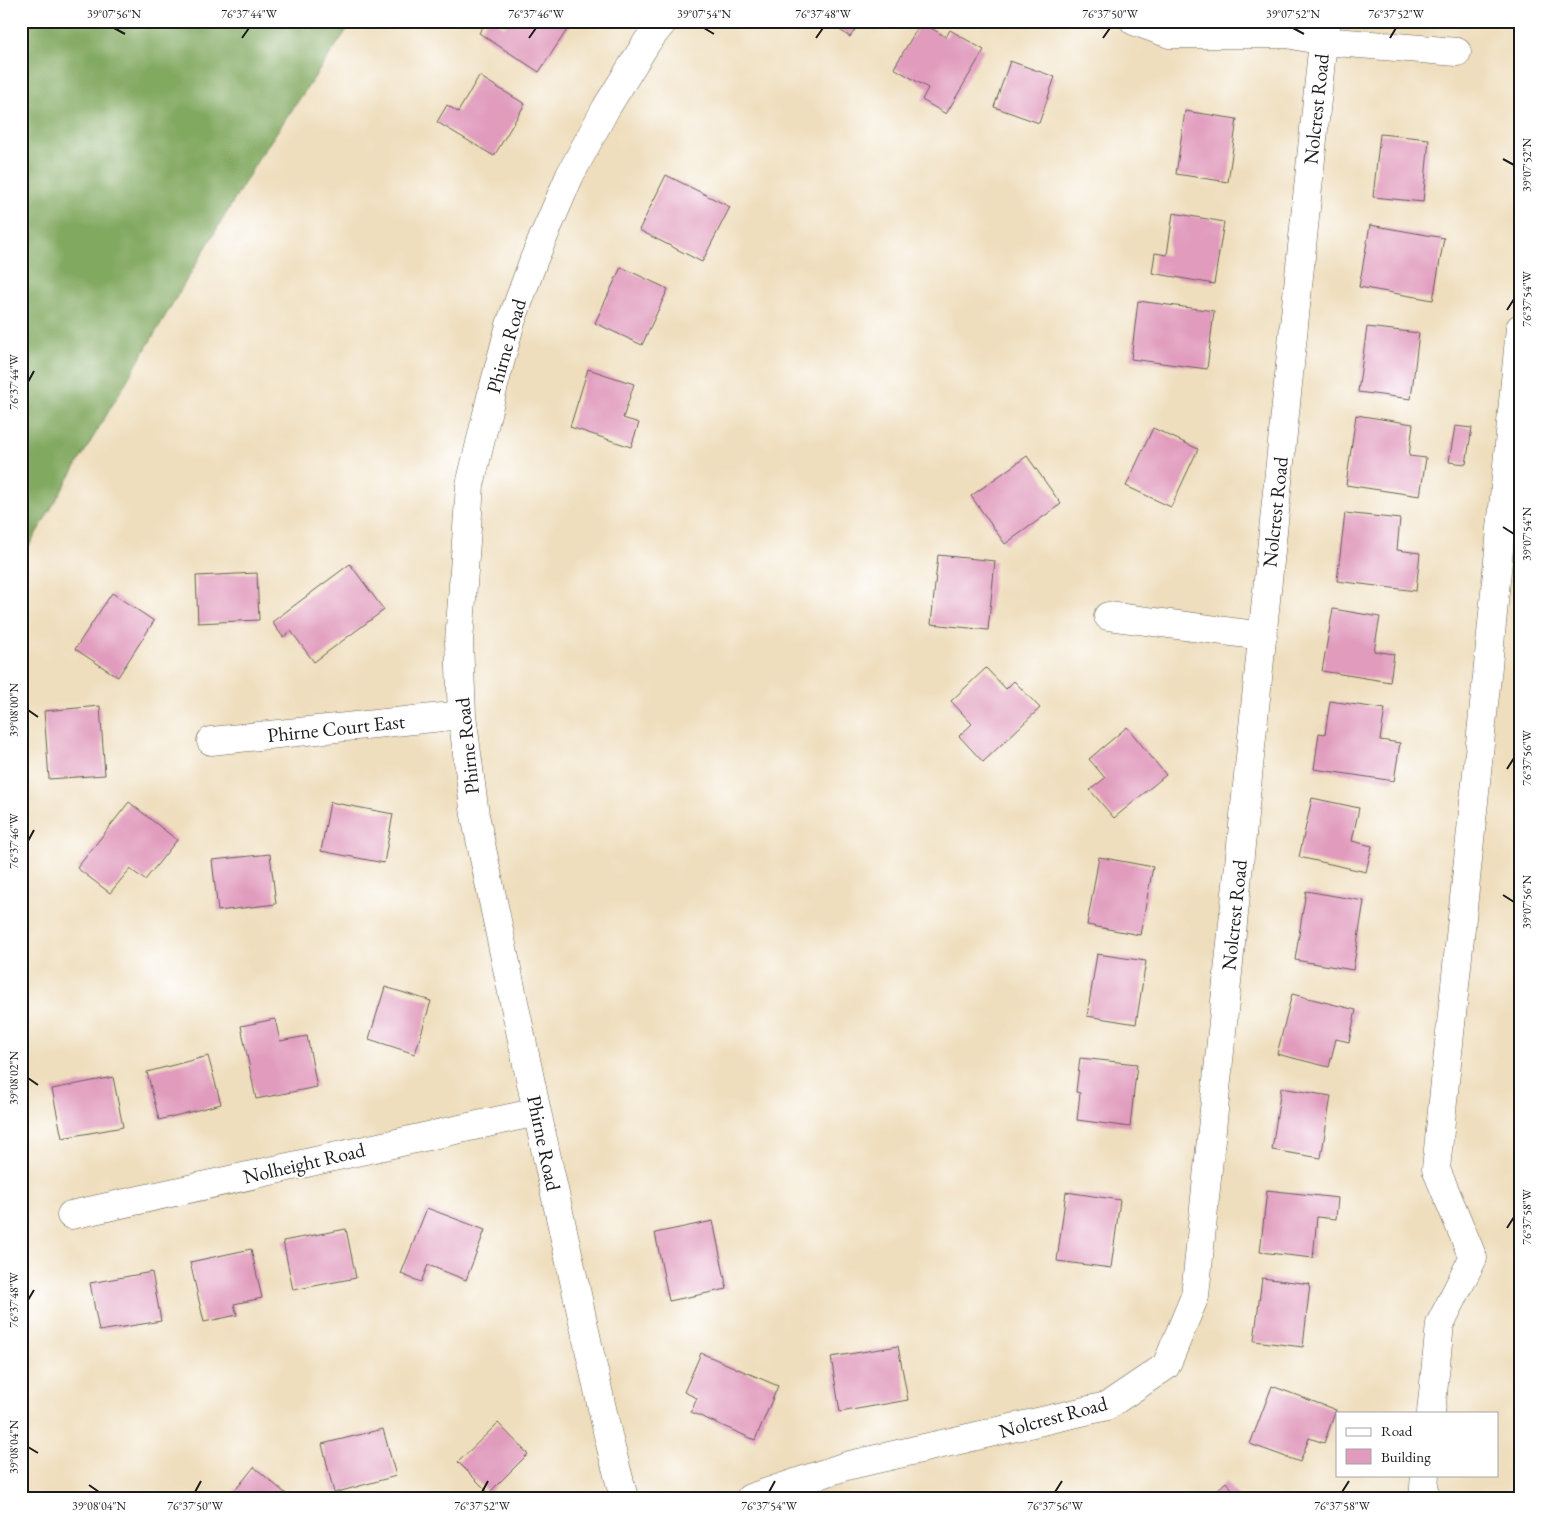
<svg xmlns="http://www.w3.org/2000/svg" width="1541" height="1519" font-family="'EB Garamond',serif">
  <style>
    .forest { fill: #82a960; stroke: #4f623e }
    .building { fill: #e19bbd }
    .lines { fill: none; stroke-linecap: round; stroke-linejoin: round }
    .minor-casing { stroke: #666054; stroke-width: 29 }
    .minor { stroke: #fff; stroke-width: 28 }
    .ticks { fill: none; stroke: #1c1c1c; stroke-width: 2 }
    .labels { text-anchor: middle; stroke-width: 4; stroke-linejoin: round; paint-order: stroke }
    .street-label { font-size: 20px; fill: #1c1c1c; stroke: #fff }
    .neatline { fill: none; stroke: #1c1c1c; stroke-width: 2 }
    .ticks-label { font-size: 12px; text-anchor: middle; fill: #1c1c1c }
  </style>
  <rect width="100%" height="100%" fill="#fff"/>
  <filter id="ink" filterUnits="userSpaceOnUse"><feTurbulence type="fractalNoise" baseFrequency=".02" numOctaves="2"/><feDisplacementMap in="SourceGraphic" scale="10" xChannelSelector="R" yChannelSelector="G"/><feConvolveMatrix kernelMatrix="1 2 1 2 8 2 1 2 1" color-interpolation-filters="sRGB"/></filter>
  <filter id="wash" filterUnits="userSpaceOnUse"><feTurbulence type="fractalNoise" baseFrequency=".0096" numOctaves="4" result="noise"/><feDisplacementMap in="SourceGraphic" scale="20" xChannelSelector="R" yChannelSelector="G"/><feGaussianBlur stdDeviation="1.12" result="paint"/><feColorMatrix in="noise" values="0 0 0 0 0 0 0 0 0 0 0 0 0 0 0 0 0 1.4 0 .05"/><feComposite in="paint" operator="in"/></filter>
  <g filter="url(#wash)">
    <rect width="100%" height="100%" fill="#efdebd"/>
    <path class="forest" d="M21,21H353L259,158L21,559Z"/>
    <g id="blocks">
      <path class="building" d="M487,21H495L504,27L508,21H573L539,72L479,33Z
        M827,21H861L850,37Z
        M921,22L946,37L950,30L984,50L946,114L922,100L928,88L894,68Z
        M1010,61L1055,77L1039,123L994,107Z
        M479,76L525,104L494,156L437,122L447,105L458,112Z
        M1185,111L1237,119L1228,182L1176,174Z
        M1380,134L1429,139L1423,202L1373,197Z
        M666,175L730,207L702,262L639,230Z
        M1173,213L1224,222L1214,284L1152,273L1155,253L1167,255Z
        M1370,225L1444,238L1433,300L1359,287Z
        M621,267L668,289L642,345L595,323Z
        M1138,301L1214,311L1207,369L1131,359Z
        M1367,327L1419,333L1411,399L1358,392Z
        M588,369L634,384L623,418L639,423L631,447L570,427Z
        M1356,415L1413,424L1409,456L1426,458L1420,496L1346,485Z
        M1455,426L1472,428L1466,464L1449,462Z
        M1153,428L1198,449L1171,507L1126,486Z
        M1027,456L1061,504L1005,544L971,496Z
        M1345,513L1400,519L1397,550L1420,553L1416,591L1337,581Z
        M938,555L995,561L988,630L931,624Z
        M350,564L384,610L314,662L291,631L283,637L272,622Z
        M257,573L259,620L198,623L196,576Z
        M112,593L154,621L118,677L75,649Z
        M1333,609L1380,617L1374,651L1394,654L1390,682L1322,671Z
        M986,668L1006,689L1014,681L1040,708L983,762L959,736L972,724L951,701Z
        M1330,701L1385,709L1380,740L1400,743L1394,781L1314,769L1319,733L1325,734Z
        M100,706L105,775L49,779L44,711Z
        M1127,727L1166,775L1114,818L1090,790L1105,778L1089,759Z
        M1312,798L1359,808L1352,841L1372,846L1366,872L1299,857Z
        M129,802L177,840L145,880L130,869L110,893L77,868Z
        M330,802L393,814L384,863L321,851Z
        M270,854L276,904L218,911L212,860Z
        M1099,857L1153,867L1140,935L1087,925Z
        M1306,891L1364,901L1353,970L1295,960Z
        M1097,954L1146,961L1136,1024L1087,1016Z
        M385,987L431,1001L415,1054L369,1039Z
        M1292,994L1356,1010L1349,1042L1336,1039L1329,1067L1277,1054Z
        M275,1019L280,1041L307,1036L317,1087L256,1099L241,1026Z
        M208,1056L221,1104L159,1120L147,1072Z
        M1080,1058L1137,1064L1130,1127L1077,1120L1080,1093L1076,1092Z
        M113,1077L123,1127L62,1138L52,1089Z
        M1281,1088L1331,1096L1321,1158L1272,1150Z
        M1267,1190L1338,1198L1336,1219L1317,1217L1313,1258L1260,1252Z
        M1066,1192L1120,1200L1111,1268L1057,1261Z
        M427,1208L485,1230L466,1280L428,1265L421,1282L401,1274Z
        M713,1221L727,1289L669,1301L655,1233Z
        M346,1229L356,1278L293,1290L283,1241Z
        M251,1249L262,1298L234,1304L237,1315L204,1322L190,1262Z
        M152,1272L161,1321L99,1331L90,1283Z
        M1262,1278L1310,1284L1303,1347L1254,1341Z
        M898,1346L908,1400L840,1412L831,1357Z
        M701,1353L778,1386L755,1440L691,1412L697,1398L684,1392Z
        M1272,1386L1336,1410L1324,1443L1309,1438L1300,1462L1250,1444Z
        M498,1423L528,1454L489,1493L458,1462Z
        M383,1429L396,1476L334,1493L322,1444Z
        M254,1467L291,1498H229Z
        M1226,1482L1240,1498H1208Z"/>
    </g>
  </g>
  <g filter="url(#ink)">
    <use href="#blocks" fill-opacity="0" stroke="#666054" stroke-width="1"/>
    <g class="lines">
      <defs>
        <path id="minor" d="M1134,21L1170,34H1288L1323,41L1457,52
          M1108,616L1263,636
          M211,741L462,715
          M71,1215L537,1112
          M1431,1413L1440,1324L1473,1258L1436,1169L1488,666L1520,328
          M624,1498L609,1440L537,1112L475,815L462,715L459,642L470,485L491,397L510,325L534,259L570,175L606,108L647,42L664,21
          M750,1498L846,1466L1107,1406L1166,1366L1195,1296L1323,41L1327,21
          M1423,1498L1425,1475"/>
      </defs>
      <use href="#minor" class="minor-casing"/>
      <use href="#minor" class="minor"/>
    </g>
  </g>
  <path class="ticks" d="M114,28L125,34M704,28L714,34M1293,28L1304,34M242,38L249,28M529,38L536,28M816,38L823,28M1103,38L1110,28M1390,38L1396,28M1503,159L1514,165M1507,310L1514,299M28,382L34,371M1503,527L1514,534M28,710L38,717M1507,769L1514,758M28,841L34,830M1503,895L1514,902M28,1078L38,1085M1507,1228L1514,1217M28,1300L34,1290M28,1447L38,1453M89,1485L99,1492M195,1492L201,1481M482,1492L488,1481M769,1492L775,1481M1055,1492L1062,1481M1342,1492L1349,1481"/>
  <g class="labels">
    <g class="street-label">
      <text transform="translate(1316 109) rotate(-84)" y="7">Nolcrest Road</text>
      <text transform="translate(506 346) rotate(-74)" y="7">Phirne Road</text>
      <text transform="translate(1275 512) rotate(-84)" y="7">Nolcrest Road</text>
      <text transform="translate(336 728) rotate(-6)" y="7">Phirne Court East</text>
      <text transform="translate(467 746) rotate(-96)" y="7">Phirne Road</text>
      <text transform="translate(1234 915) rotate(-84)" y="7">Nolcrest Road</text>
      <text transform="translate(544 1143) rotate(78)" y="7">Phirne Road</text>
      <text transform="translate(304 1163) rotate(-13)" y="7">Nolheight Road</text>
      <text transform="translate(1053 1417) rotate(-15)" y="7">Nolcrest Road</text>
    </g>
  </g>
  <rect width="1541" height="1519" fill="none" stroke="#fff" stroke-width="55"/>
  <rect x="1336" y="1412" width="162" height="65" fill="#ffffff" stroke="#a4a4a4"/>
  <rect x="1346" y="1428" width="25" height="8" fill="#ffffff" stroke="#a4a4a4"/>
  <text x="1381" y="1436" font-size="15" fill="#1c1c1c">Road</text>
  <rect x="1346" y="1449" width="25" height="15" fill="#e19bbd" stroke="#a4a4a4"/>
  <text x="1381" y="1462" font-size="15" fill="#1c1c1c">Building</text>
  <rect x="28" y="28" width="1486" height="1464" class="neatline"/>
  <g class="ticks-label">
    <text x="114" y="18">39°07'56"N</text>
    <text x="249" y="18">76°37'44"W</text>
    <text x="536" y="18">76°37'46"W</text>
    <text x="704" y="18">39°07'54"N</text>
    <text x="823" y="18">76°37'48"W</text>
    <text x="1110" y="18">76°37'50"W</text>
    <text x="1293" y="18">39°07'52"N</text>
    <text x="1396" y="18">76°37'52"W</text>
    <text transform="translate(1527 165) rotate(-90)" y="4">39°07'52"N</text>
    <text transform="translate(1527 299) rotate(-90)" y="4">76°37'54"W</text>
    <text transform="translate(14 382) rotate(-90)" y="4">76°37'44"W</text>
    <text transform="translate(1527 534) rotate(-90)" y="4">39°07'54"N</text>
    <text transform="translate(14 710) rotate(-90)" y="4">39°08'00"N</text>
    <text transform="translate(1527 758) rotate(-90)" y="4">76°37'56"W</text>
    <text transform="translate(14 841) rotate(-90)" y="4">76°37'46"W</text>
    <text transform="translate(1527 902) rotate(-90)" y="4">39°07'56"N</text>
    <text transform="translate(14 1078) rotate(-90)" y="4">39°08'02"N</text>
    <text transform="translate(1527 1217) rotate(-90)" y="4">76°37'58"W</text>
    <text transform="translate(14 1300) rotate(-90)" y="4">76°37'48"W</text>
    <text transform="translate(14 1447) rotate(-90)" y="4">39°08'04"N</text>
    <text x="99" y="1510">39°08'04"N</text>
    <text x="195" y="1510">76°37'50"W</text>
    <text x="482" y="1510">76°37'52"W</text>
    <text x="769" y="1510">76°37'54"W</text>
    <text x="1055" y="1510">76°37'56"W</text>
    <text x="1342" y="1510">76°37'58"W</text>
  </g>
</svg>
